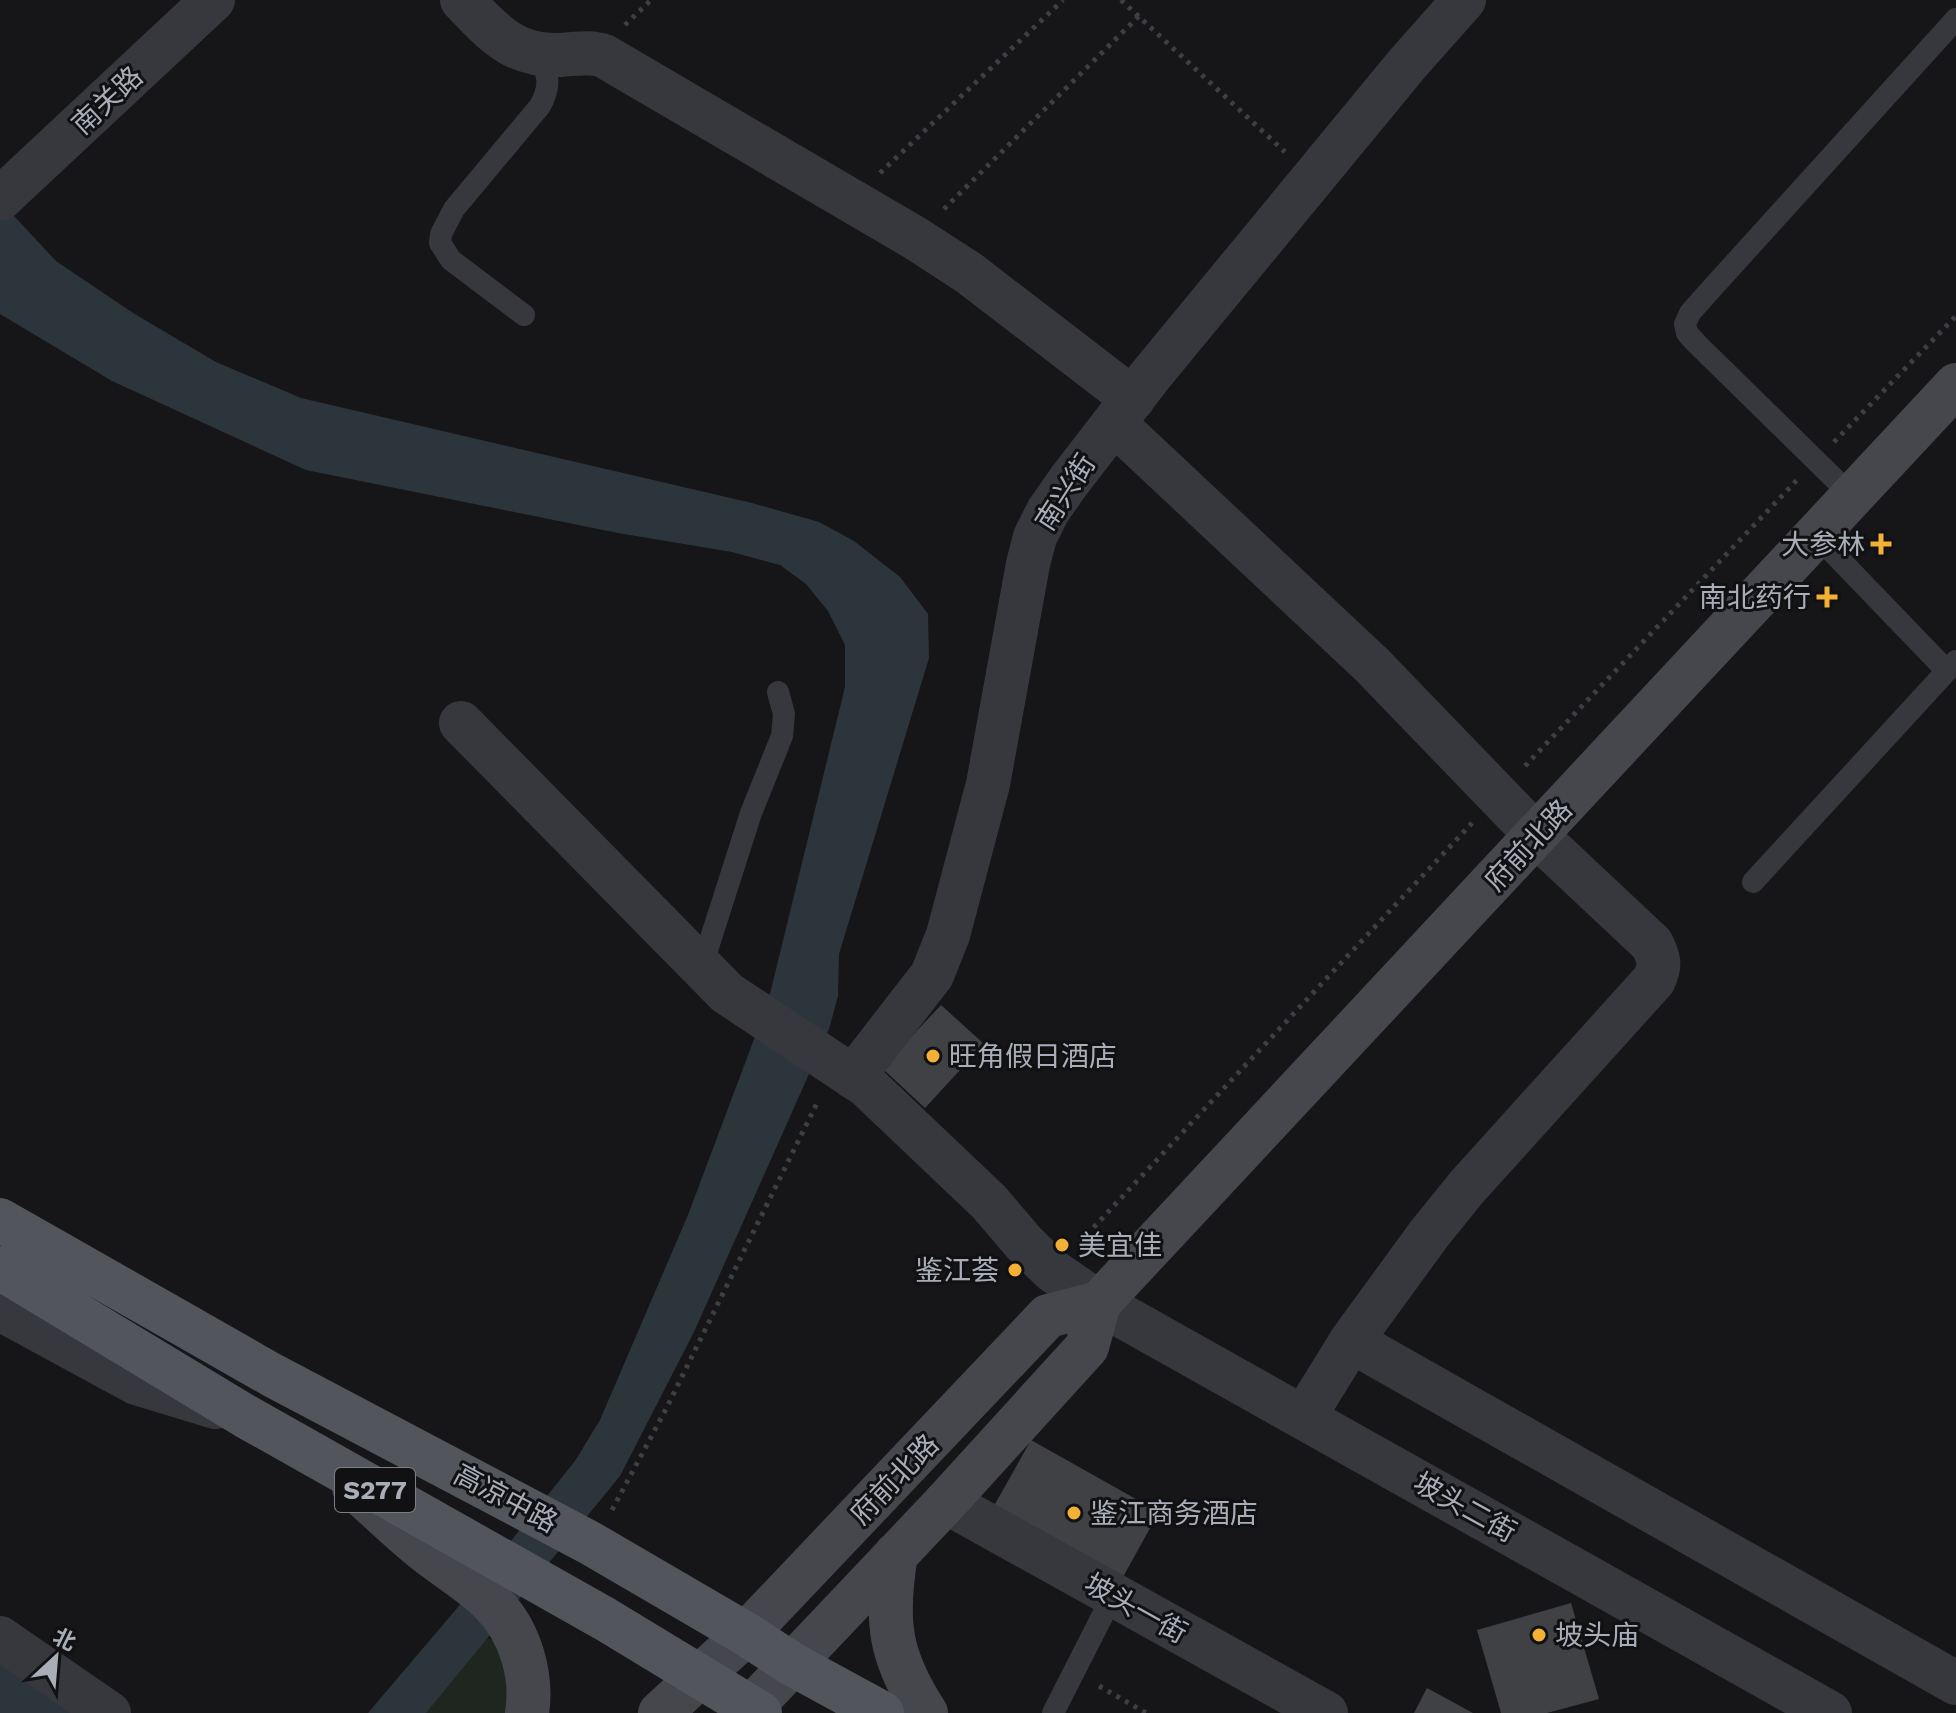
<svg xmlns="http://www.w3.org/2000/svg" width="1956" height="1713" font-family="'Work Sans','Noto Sans SC',sans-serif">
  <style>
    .green { fill: #1e261f }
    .water { fill: #2c353c }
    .building { fill: #404145 }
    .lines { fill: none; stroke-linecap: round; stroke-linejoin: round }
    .path { stroke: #3d3f44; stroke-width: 5; stroke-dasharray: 4 6; stroke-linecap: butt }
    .service { stroke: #37383d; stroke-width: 22 }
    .minor { stroke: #37383d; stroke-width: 44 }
    .tertiary { stroke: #37383d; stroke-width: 44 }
    .secondary { stroke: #45474d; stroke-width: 44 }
    .primary { stroke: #53555c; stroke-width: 44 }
    .poi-dot { fill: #f2b134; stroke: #111113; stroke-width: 3 }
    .labels { text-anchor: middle; stroke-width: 6; stroke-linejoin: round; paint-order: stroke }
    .shield { fill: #111113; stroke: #7b7e86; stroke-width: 2 }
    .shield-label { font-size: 26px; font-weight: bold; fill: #a8adb8 }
    .street-label { font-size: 28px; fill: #a8adb8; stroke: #111113 }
    .poi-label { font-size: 28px; fill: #a8adb8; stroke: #111113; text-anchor: start }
  </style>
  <rect width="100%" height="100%" fill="#161618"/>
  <path class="green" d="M458,1622L507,1648L510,1713H376Z"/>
  <path class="water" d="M0,201L56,261L133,313L216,362L301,398L752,503L819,522L854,541L900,577L928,614L929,658L839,954L838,996L829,1029L694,1332L620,1476L426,1713H368L458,1607L575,1461L600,1420L688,1215L768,1002L845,687V645L828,611L806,584L780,565L732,552L618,533L306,470L112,381L0,314Z
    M0,1650L87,1713H0Z"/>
  <path class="building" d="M941,1005L984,1044L925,1108L882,1068Z
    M1031,1440L1159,1512L1118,1586L990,1513Z
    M1571,1603L1599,1699L1547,1713H1501L1477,1630Z
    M1427,1688L1473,1713H1414Z"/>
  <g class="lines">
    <path class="path" d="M1121,0L1285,152
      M625,25L651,0
      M880,173L1063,0
      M944,209L1139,16
      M1834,442L1956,316
      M1525,766L1797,480
      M1080,1242L1472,823
      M612,1510L666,1409L818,1101
      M1099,1686L1146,1713"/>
    <path class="service" d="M524,315L451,260L440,243L441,234L454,209L540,106C551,86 549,76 539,55
      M1853,497L1697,344L1687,333L1685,324L1690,313L1704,297L1956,19
      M1817,536L1947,671
      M1753,882L1956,661
      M701,969L751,813L782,736L784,714L778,692
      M1053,1713L1113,1595"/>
    <path class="minor" d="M462,0C493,32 513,57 561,55C576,54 590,51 604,56L915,238L969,273L1133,399
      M1114,423L1372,665L1537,836L1652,944C1659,958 1661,965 1654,980L1467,1187L1429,1234L1351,1341L1304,1417
      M461,723L727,993L867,1086L989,1202L1024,1243L1053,1271L1099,1303L1830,1713
      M853,1077L932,975L948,935L988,784L1028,564L1035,537L1048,511L1069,481L1150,376L1408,63L1464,0
      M0,1309L136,1383L215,1407
      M1351,1341L1956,1683
      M946,1502L1326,1713
      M0,1638L109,1713"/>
    <path class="tertiary" d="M0,199L213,0"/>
    <path class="secondary" d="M354,1488C376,1507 397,1528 419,1546C442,1566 472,1582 493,1604C520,1632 533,1675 527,1713
      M896,1554C885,1621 889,1656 926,1713
      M660,1713L746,1634L1048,1316L1099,1303
      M746,1713L946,1502L1087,1347L1099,1303L1956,385"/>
    <path class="primary" d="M0,1220L272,1375L590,1543L746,1634L792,1664L882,1713
      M0,1268L245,1416L605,1619L760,1713"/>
  </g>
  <g class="poi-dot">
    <path d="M1877 532h8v8h8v8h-8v8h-8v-8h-8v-8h8z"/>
    <path d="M1823 585h8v8h8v8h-8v8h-8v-8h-8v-8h8z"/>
    <circle cx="933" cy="1056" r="8"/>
    <circle cx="1062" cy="1245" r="8"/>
    <circle cx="1015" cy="1270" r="8"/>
    <circle cx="1074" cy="1513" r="8"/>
    <circle cx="1539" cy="1635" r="8"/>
  </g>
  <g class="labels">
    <rect class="shield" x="335" y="1468" width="80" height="44" rx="6"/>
    <g class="shield-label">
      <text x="375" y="1499">S277</text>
    </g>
    <g class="street-label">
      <text transform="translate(107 100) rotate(-43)" y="10">南关路</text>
      <text transform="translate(1065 492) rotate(-57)" y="10">南兴街</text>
      <text transform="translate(1528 845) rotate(-47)" y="10">府前北路</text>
      <text transform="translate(894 1479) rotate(-46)" y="10">府前北路</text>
      <text transform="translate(506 1498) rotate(28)" y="10">高凉中路</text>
      <text transform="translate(1465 1507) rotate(29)" y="10">坡头二街</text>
      <text transform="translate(1136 1608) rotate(29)" y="10">坡头一街</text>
    </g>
    <g class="poi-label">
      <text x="1865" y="554" text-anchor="end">大参林</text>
      <text x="1811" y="607" text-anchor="end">南北药行</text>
      <text x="949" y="1066">旺角假日酒店</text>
      <text x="1078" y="1255">美宜佳</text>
      <text x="999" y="1280" text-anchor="end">鉴江荟</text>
      <text x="1090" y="1523">鉴江商务酒店</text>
      <text x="1555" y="1645">坡头庙</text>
    </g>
  </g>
  <g transform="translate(56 1657) rotate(26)" stroke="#111113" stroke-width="6" paint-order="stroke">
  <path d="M0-6L14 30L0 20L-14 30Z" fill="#a8adb8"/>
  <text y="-12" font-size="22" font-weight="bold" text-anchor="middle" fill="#a8adb8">北</text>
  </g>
</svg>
